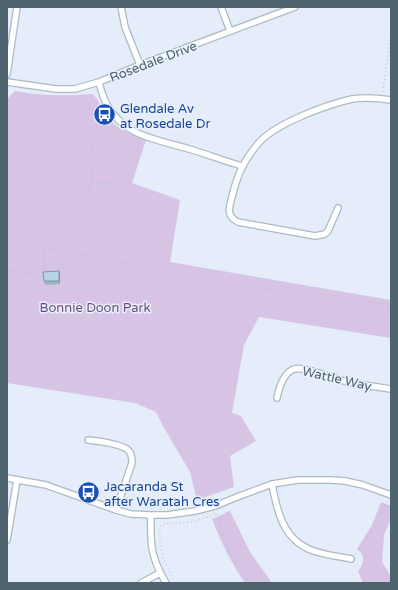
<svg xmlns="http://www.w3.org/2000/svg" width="398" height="590" font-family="'Varela Round',sans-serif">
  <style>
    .green { fill: #d7c4e5 }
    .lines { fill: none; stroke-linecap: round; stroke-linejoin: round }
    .minor-casing { stroke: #aabac6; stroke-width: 8 }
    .path { stroke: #a2bfd0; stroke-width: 1; stroke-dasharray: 1 3; stroke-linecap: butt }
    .minor { stroke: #fff; stroke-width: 5.5 }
    .wall { fill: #9eb6c4 }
    .shaded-wall { fill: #8194a0 }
    .building { fill: #b8d4e4; stroke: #8194a0 }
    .labels { text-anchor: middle; stroke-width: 3; stroke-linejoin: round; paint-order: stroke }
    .street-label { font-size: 13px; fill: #4d636e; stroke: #e9f1fd }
    .transit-label { font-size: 13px; fill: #164399; stroke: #e9f1fd; text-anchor: start }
    .park-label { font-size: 13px; fill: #6e4c7e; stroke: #e9f1fd }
  </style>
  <rect width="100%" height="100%" fill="#e4edf9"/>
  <path class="green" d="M15,91C41,96 65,96 92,94C99,99 100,106 104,113C114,128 130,134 146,140L132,183L180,200L170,262L391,300V338L259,317L244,345L232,413L241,416L256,441L230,456L234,487L197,500L190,472L163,426L156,412L135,403L7,383V106L8,98Z
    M381,502L391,506V518L384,535L382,562L391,576V583H363L358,571C364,563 366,556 357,549L372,525Z
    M230,511L250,552L272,583H245C231,563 221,542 212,519Z"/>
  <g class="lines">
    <defs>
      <path id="minor" d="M121,7L125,27L140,65
        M221,7L230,31
        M7,74L17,7
        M7,82L56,89H75L99,82L140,65L295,7
        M99,82C101,91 104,100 109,108C126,137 160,140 189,149C207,154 224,161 242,166
        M338,208L328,231L325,234L315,236L238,222C226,216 229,208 232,197C236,178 244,160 257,145C273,124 326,105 352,99C364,97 378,98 391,100
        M277,398C279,388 283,373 294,369C305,366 335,379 348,382C362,385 377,387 391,389
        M88,440C97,441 124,444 129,451C132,454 132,459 132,463L116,510
        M7,478L46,485L116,510L131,514L151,515H167L195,511L215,506L237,497L272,484L298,480H331L345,481L363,485L391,495
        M272,484C277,511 283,539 311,550C323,555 338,556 351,559
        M151,515C150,544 151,558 166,583
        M7,540L17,480
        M141,583L160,573"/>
    </defs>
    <use href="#minor" class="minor-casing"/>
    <path class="path" d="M383,92L391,33
      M92,183C119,188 135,164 140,140
      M45,248C48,243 51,237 55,233C61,227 69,224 75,218C89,203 97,166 92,145C88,129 74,118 73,101L75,100L74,95
      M7,270L44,275
      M44,271V248L174,272L229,286L242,283L282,293H308L330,299L367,301L391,305
      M384,505L391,507
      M217,514C219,520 220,525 221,530C227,552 237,566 251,583
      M356,554L376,525L387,502
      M176,583C163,560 159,553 160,526C166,522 175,524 182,523C194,522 206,518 217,514"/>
    <use href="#minor" class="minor"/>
  </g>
  <path class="wall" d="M59,271L60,274V284L45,285L44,281Z"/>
  <path class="shaded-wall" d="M59,271L60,274V284L59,281Z"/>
  <path class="building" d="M59,271V281H44L43,272Z"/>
  <defs>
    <symbol id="bus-disc" viewBox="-11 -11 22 22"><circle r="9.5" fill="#1a4fb4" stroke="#e9f1fd"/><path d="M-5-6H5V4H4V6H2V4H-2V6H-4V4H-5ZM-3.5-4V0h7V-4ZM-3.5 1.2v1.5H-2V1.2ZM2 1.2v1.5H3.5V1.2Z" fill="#fff"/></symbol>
  </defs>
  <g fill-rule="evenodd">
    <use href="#bus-disc" x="92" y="102" width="25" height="25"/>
    <use href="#bus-disc" x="76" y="480" width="25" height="25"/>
  </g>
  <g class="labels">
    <g class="street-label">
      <text transform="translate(153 61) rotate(-21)" y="5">Rosedale Drive</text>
      <text transform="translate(337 378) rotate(13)" y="5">Wattle Way</text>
    </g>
    <g class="transit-label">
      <text x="120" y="113">Glendale Av<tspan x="120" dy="15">at Rosedale Dr</tspan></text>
      <text x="104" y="491">Jacaranda St<tspan x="104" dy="15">after Waratah Cres</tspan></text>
    </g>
    <g class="park-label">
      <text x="95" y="312">Bonnie Doon Park</text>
    </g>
  </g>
  <rect width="398" height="590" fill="none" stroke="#4d636e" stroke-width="16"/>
</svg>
